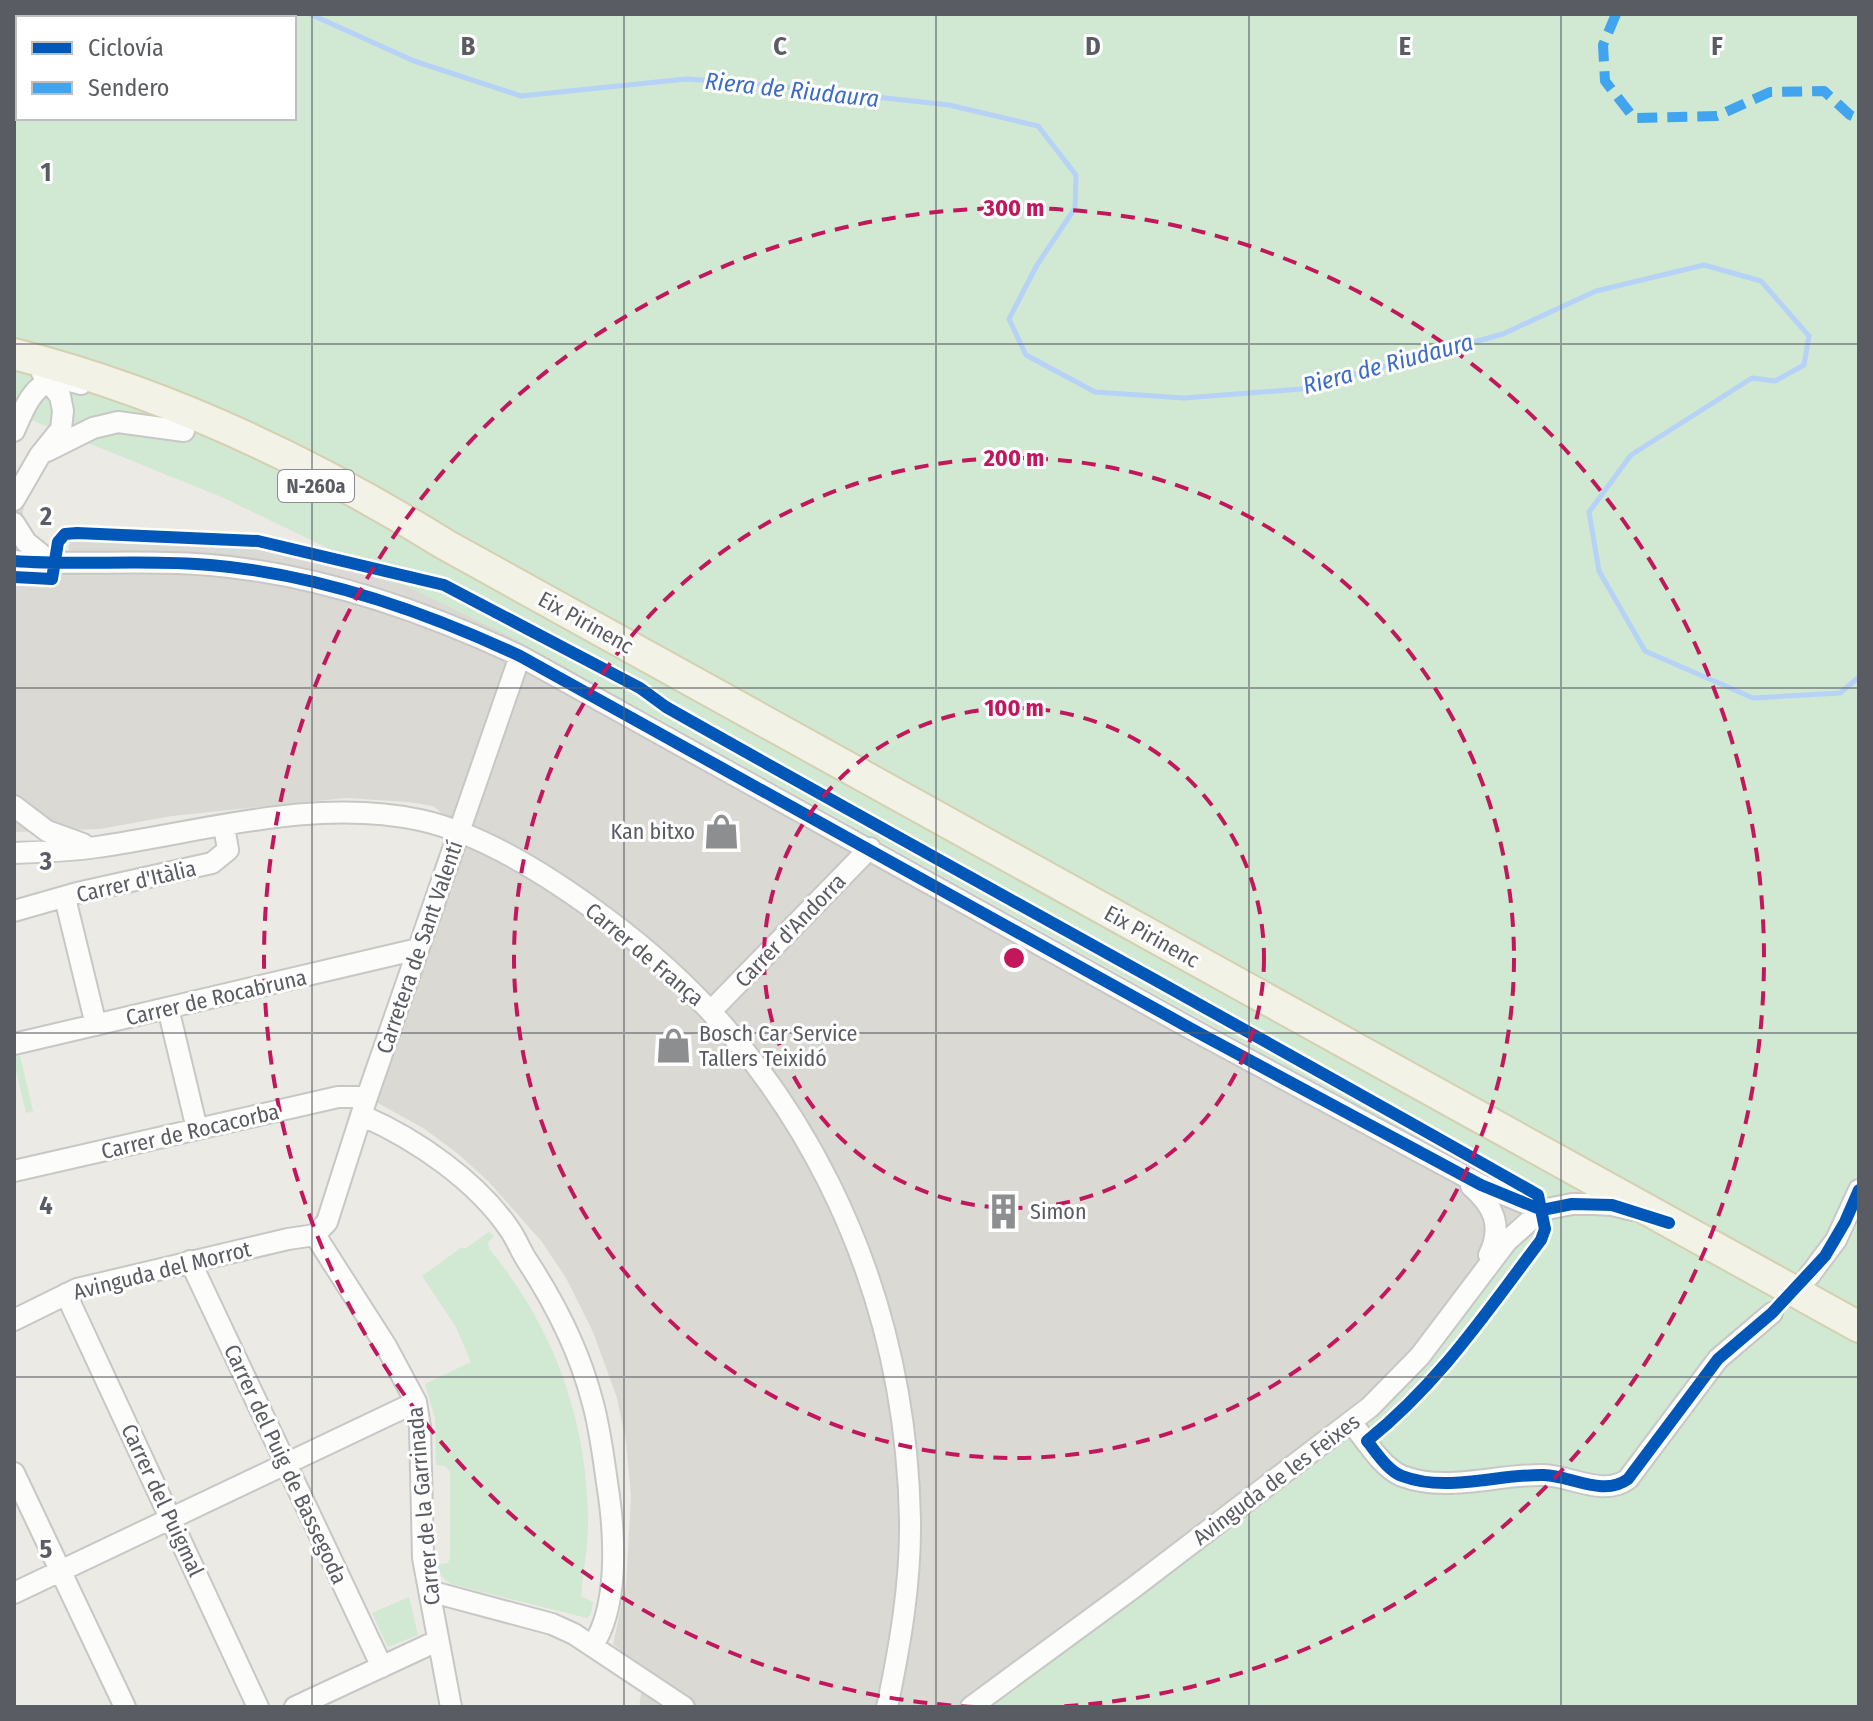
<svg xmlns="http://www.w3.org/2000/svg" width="1873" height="1721" font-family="'Fira Sans Condensed',sans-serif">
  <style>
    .industrial { fill: #dbd9d4 }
    .green { fill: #d1e8d2; fill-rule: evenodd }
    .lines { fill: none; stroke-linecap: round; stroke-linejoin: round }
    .stream { stroke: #b6d2f7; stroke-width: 5 }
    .street-casing { stroke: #c7c8c6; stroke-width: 24 }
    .primary-casing { stroke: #d4d0b1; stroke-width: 34 }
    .street { stroke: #fcfcfb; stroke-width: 20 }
    .primary { stroke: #f2f2e7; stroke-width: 30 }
    .quiet { stroke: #40a5ee; stroke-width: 10; stroke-dasharray: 20 10; stroke-linecap: butt }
    .cycleway-casing { stroke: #fff; stroke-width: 17 }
    .cycleway { stroke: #0057b8; stroke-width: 12 }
    .grid { fill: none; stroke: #5a5c63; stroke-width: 2; stroke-opacity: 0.55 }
    .ring { fill: none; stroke: #c2185b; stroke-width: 4; stroke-dasharray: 14 10 }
    .labels { text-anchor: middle; stroke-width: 6; stroke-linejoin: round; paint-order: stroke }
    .shield { fill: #fff; stroke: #8c8d92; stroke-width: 2 }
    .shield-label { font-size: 20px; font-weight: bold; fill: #5a5c63 }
    .street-label { font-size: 22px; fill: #5a5c63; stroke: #fff }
    .poi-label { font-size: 22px; fill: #5a5c63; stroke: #fff; text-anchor: start }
    .water-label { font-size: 24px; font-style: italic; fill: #3d6bc8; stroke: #fff }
    .grid-label { font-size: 26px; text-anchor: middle; font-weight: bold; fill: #5a5c63; stroke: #fff; stroke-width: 6; stroke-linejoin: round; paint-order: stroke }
    .centre { fill: #c2185b; stroke: #fff; stroke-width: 4 }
    .ring-label { font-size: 24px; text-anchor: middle; font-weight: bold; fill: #c2185b; stroke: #fff; stroke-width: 6; stroke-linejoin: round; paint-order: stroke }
  </style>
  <rect width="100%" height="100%" fill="#ebeae4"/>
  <path class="industrial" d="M14,489L33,490L24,505L22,519L26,528L45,550L68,553L70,539H194L307,554L392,579L633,689L626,704L1020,925L1540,1209L1365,1421L992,1707H639L645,1670L613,1644L626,1585L631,1496L626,1442L617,1398L593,1332L566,1278L542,1242L488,1181L457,1153L423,1128L367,1097L456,825L433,806L408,802L346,798L172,816L100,829L14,832Z"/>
  <path class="green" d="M14,14H1859V1707H992L1362,1423L1543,1209L507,635L224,498L14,413ZM18,18H294V118H18Z
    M20,1056L33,1111L26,1113L14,1062V1057Z
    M489,1232L494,1236L488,1242L489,1249C553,1325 588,1422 588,1522C588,1547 583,1571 581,1596L593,1602L591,1614L587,1618L451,1584L442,1577L436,1565L448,1563L450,1558V1471L445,1466L436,1465L435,1418L425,1384L471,1362L456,1327L422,1276L461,1248H466Z
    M409,1597L418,1635L388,1647L372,1613Z"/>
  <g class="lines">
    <path class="stream" d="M310,14L414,61L521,96L686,79L758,84L949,105L1038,126L1076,175L1075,208L1037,265L1009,319L1026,355L1095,392L1184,398L1301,389L1503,334L1596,291L1704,265L1761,281L1809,336L1804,365L1775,381L1752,378L1631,455L1589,512L1599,571L1645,651L1753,698L1840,693L1859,677"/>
    <defs>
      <path id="street" d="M14,431C29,398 38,370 81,384
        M47,451L93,428L118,422L184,431
        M14,500L40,455L61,429L63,411L60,396L42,373
        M14,523L26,542L53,564
        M14,561C79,566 145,559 210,565C318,574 422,610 520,656L1197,1032L1481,1185L1542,1210L1572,1204H1594L1612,1205L1633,1210
        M14,806L47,831L83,844
        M14,853C42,852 70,851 97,847C202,832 314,797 420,820C484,834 555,880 607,919C800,1062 905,1280 910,1519C911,1582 900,1646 887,1707
        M65,898L96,1025
        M14,911L77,893L212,863L228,850L224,826
        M168,1008L197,1129
        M711,1011L870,848
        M14,1044L418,949
        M363,1116C416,1139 477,1181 510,1230C517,1240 521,1252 528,1262C556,1305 579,1350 592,1400C601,1431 604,1464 609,1496C615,1540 618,1607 593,1645
        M14,1171L338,1097H367
        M1471,1186C1494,1206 1503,1226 1489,1255
        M315,1235L327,1222L367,1097L520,656
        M315,1235L386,1346L416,1402L420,1427L423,1558L451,1707
        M190,1261L382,1667
        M1809,1276L1836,1240L1859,1190
        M66,1294L258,1707
        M14,1320L77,1289L288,1239L315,1235
        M1351,1422C1365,1439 1381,1467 1402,1476C1447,1493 1497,1474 1544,1475C1571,1476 1604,1497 1628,1479L1718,1359L1772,1313
        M14,1473L125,1707
        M429,1591L552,1624L574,1634L684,1707
        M14,1593L416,1402
        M295,1707L437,1641
        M971,1707L1133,1588L1370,1407L1420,1356L1507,1241L1542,1210"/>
      <path id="primary" d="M14,354C168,393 312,462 446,545L1859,1327"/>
    </defs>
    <use href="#street" class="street-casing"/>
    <use href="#primary" class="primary-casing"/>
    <use href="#street" class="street"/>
    <use href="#primary" class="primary"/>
    <path class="quiet" d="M1616,14L1603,45L1605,81L1634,118L1717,116L1770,92L1824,91L1850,115L1859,119"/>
    <defs>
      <path id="cycleway" d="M14,561C79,566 145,559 210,565C318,574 422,610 520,656L1197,1032L1481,1185L1542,1210L1572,1204L1612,1205L1669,1223
        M14,577L52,579L58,542L65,534L77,533L258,541L444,585L640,688L666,707C956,871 1249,1030 1538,1195L1545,1229L1541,1240C1485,1314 1440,1382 1367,1441C1377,1453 1387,1470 1402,1476C1447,1493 1497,1474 1544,1475C1571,1476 1604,1497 1628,1479L1718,1359L1772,1313L1825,1256L1845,1222L1859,1190"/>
    </defs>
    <use href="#cycleway" class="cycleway-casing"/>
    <use href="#cycleway" class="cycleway"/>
  </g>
  <path class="grid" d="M312,14V1707M624,14V1707M936,14V1707M1249,14V1707M1561,14V1707M14,344H1859M14,688H1859M14,1033H1859M14,1377H1859"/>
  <g class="ring">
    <circle cx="1014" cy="958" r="250"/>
    <circle cx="1014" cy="958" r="500"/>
    <path d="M975 1707A750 750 0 1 1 1053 1707"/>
  </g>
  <defs>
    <symbol id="shop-bare" viewBox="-9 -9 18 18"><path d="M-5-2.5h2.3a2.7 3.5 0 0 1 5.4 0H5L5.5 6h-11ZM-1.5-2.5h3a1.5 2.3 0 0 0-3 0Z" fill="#8d8e90" stroke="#fff" stroke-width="2.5" paint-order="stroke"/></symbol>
    <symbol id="building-bare" viewBox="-9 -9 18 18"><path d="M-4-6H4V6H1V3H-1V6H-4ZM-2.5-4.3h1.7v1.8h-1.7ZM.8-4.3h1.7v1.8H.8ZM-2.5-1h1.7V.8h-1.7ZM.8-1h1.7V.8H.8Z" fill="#8d8e90" stroke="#fff" stroke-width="2.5" paint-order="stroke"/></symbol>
  </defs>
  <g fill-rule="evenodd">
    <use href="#shop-bare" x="696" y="806" width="51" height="51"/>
    <use href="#shop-bare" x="648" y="1020" width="51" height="51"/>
    <use href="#building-bare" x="978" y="1186" width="51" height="51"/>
  </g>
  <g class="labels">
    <rect class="shield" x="278" y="470" width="76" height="32" rx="6"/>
    <g class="shield-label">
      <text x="316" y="493">N-260a</text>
    </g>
    <g class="street-label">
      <text transform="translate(586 622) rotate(29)" y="8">Eix Pirinenc</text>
      <text transform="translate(136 881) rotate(-13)" y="8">Carrer d'Itàlia</text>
      <text transform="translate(790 930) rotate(-46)" y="8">Carrer d'Andorra</text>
      <text transform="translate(1152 936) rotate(29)" y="8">Eix Pirinenc</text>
      <text transform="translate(419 947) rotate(-71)" y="8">Carretera de Sant Valentí</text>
      <text transform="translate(645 954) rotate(40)" y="8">Carrer de França</text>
      <text transform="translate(216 997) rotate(-13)" y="8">Carrer de Rocabruna</text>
      <text transform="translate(190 1131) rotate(-13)" y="8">Carrer de Rocacorba</text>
      <text transform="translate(162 1270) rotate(-14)" y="8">Avinguda del Morrot</text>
      <text transform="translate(286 1464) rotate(65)" y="8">Carrer del Puig de Bassegoda</text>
      <text transform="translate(1276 1479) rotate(-37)" y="8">Avinguda de les Feixes</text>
      <text transform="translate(163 1500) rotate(65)" y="8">Carrer del Puigmal</text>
      <text transform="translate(423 1506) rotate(-95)" y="8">Carrer de la Garrinada</text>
    </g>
    <g class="poi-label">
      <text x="695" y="839" text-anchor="end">Kan bitxo</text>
      <text x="699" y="1041">Bosch Car Service<tspan x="699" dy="25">Tallers Teixidó</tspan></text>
      <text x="1030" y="1219">Simon</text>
    </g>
    <g class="water-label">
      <text transform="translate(792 90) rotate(6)" y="8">Riera de Riudaura</text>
      <text transform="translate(1388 364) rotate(-15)" y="8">Riera de Riudaura</text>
    </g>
  </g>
  <g class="grid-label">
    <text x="468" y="55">B</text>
    <text x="780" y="55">C</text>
    <text x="1093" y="55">D</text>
    <text x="1405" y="55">E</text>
    <text x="1717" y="55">F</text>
    <text x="46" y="181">1</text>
    <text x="46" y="525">2</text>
    <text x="46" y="870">3</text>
    <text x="46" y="1214">4</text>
    <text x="46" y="1558">5</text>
  </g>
  <circle cx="1014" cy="958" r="12" class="centre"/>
  <g class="ring-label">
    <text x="1014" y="216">300 m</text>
    <text x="1014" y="466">200 m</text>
    <text x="1014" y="716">100 m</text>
  </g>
  <rect width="1873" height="1721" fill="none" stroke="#5a5c63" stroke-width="32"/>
  <rect x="16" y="16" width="280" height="104" fill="#ffffff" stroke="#bdbec1" stroke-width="2"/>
  <rect x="32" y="42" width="40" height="12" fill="#0057b8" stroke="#bdbec1" stroke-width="2"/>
  <text x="88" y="56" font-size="24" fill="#5a5c63">Ciclovía</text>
  <rect x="32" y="82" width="40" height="12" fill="#40a5ee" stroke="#bdbec1" stroke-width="2"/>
  <text x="88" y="96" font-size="24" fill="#5a5c63">Sendero</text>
</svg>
